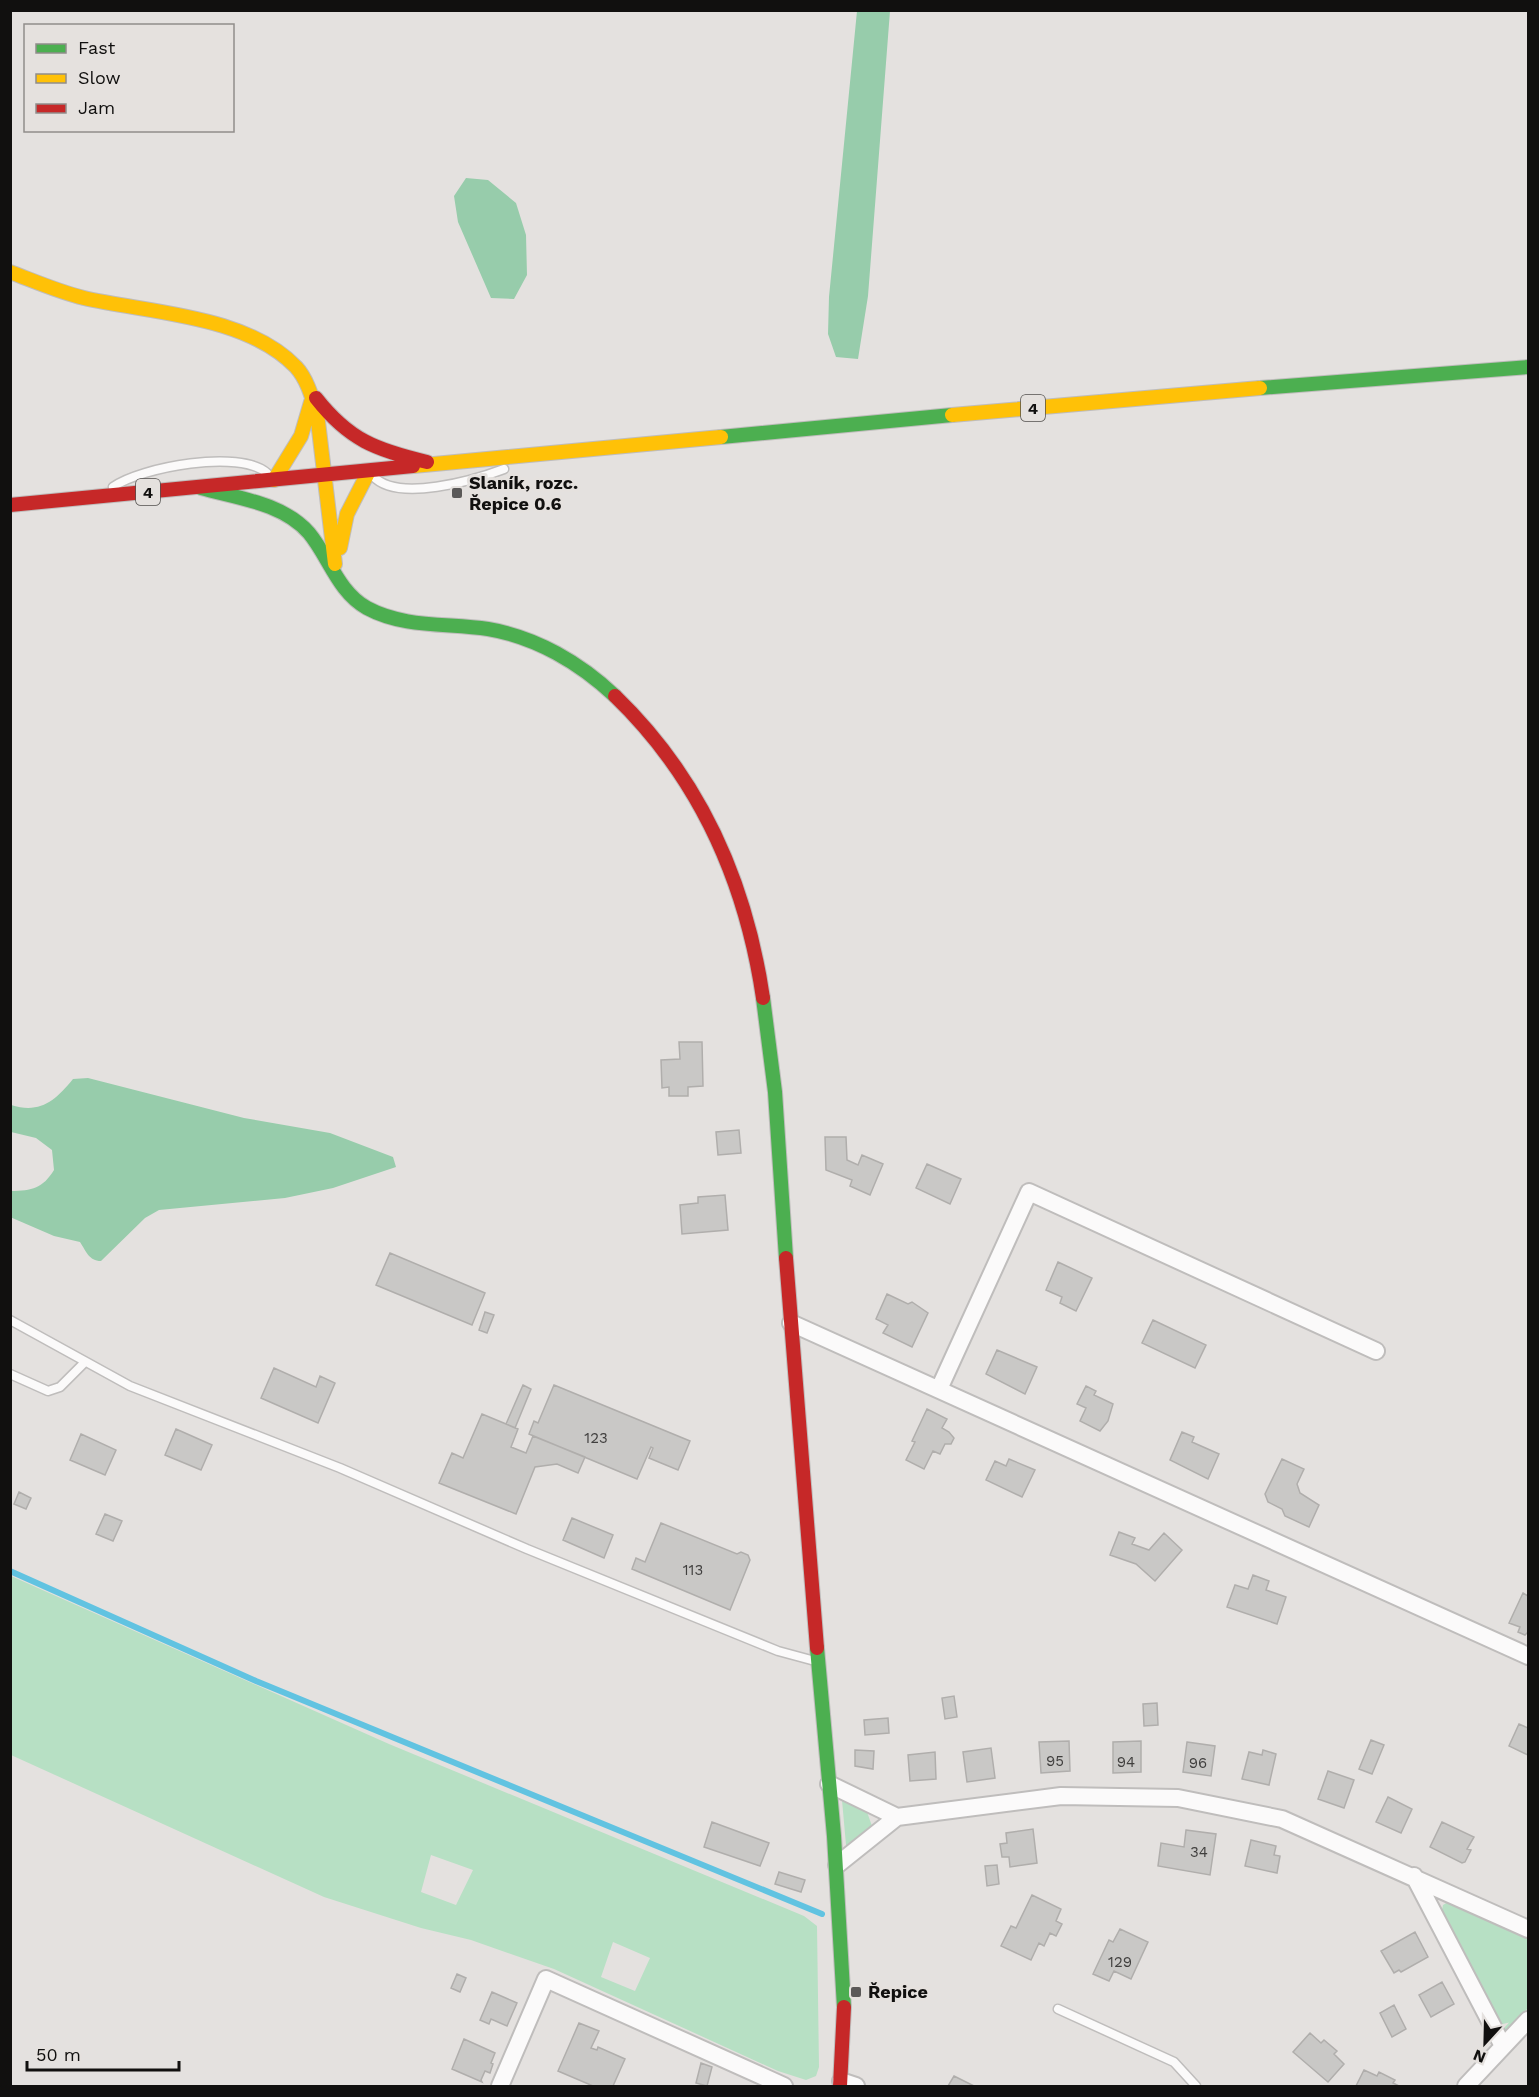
<svg xmlns="http://www.w3.org/2000/svg" width="1539" height="2097" font-family="'Work Sans',sans-serif">
  <style>
    .green { fill: #b7e0c4; fill-rule: evenodd }
    .forest { fill: #97ccab }
    .lines { fill: none; stroke-linecap: round; stroke-linejoin: round }
    .stream { stroke: #61c3e1; stroke-width: 6 }
    .building { fill: #c9c8c6; stroke: #b0aeac; stroke-width: 1.5 }
    .lane-casing { stroke: #bfbdbc; stroke-width: 11 }
    .street-casing { stroke: #bfbdbc; stroke-width: 20 }
    .fast-casing { stroke: #bfbdbc; stroke-width: 16 }
    .slow-casing { stroke: #bfbdbc; stroke-width: 16 }
    .jam-casing { stroke: #bfbdbc; stroke-width: 16 }
    .lane { stroke: #fbfafa; stroke-width: 8 }
    .street { stroke: #fbfafa; stroke-width: 16 }
    .fast { stroke: #4caf50; stroke-width: 14 }
    .slow { stroke: #ffc107; stroke-width: 14 }
    .jam { stroke: #c62828; stroke-width: 14 }
    .poi-dot { fill: #5b5958; stroke: #e5e1de; stroke-width: 2 }
    .labels { text-anchor: middle; stroke-width: 6; stroke-linejoin: round; paint-order: stroke }
    .number-label { font-size: 15px; fill: #403f3e }
    .shield { fill: #e5e1de; stroke: #514f4d; stroke-width: 1.5 }
    .shield-label { font-size: 16px; font-weight: bold; fill: #11100f }
    .poi-label { font-size: 18px; font-weight: bold; fill: #11100f; stroke: #e5e1de; text-anchor: start }
  </style>
  <rect width="100%" height="100%" fill="#e4e1df"/>
  <path class="green" d="M11,1576L389,1744L804,1916L817,1926L819,2067L816,2076L806,2080L778,2071L554,1969L471,1940L421,1928L324,1897L11,1755ZM431,1855L473,1870L456,1905L421,1892ZM613,1942L650,1958L635,1991L601,1977Z
    M842,1800L867,1812L872,1826L851,1846L846,1845Z
    M1448,1902L1528,1937V2008L1506,2031H1502L1441,1915L1443,1905Z"/>
  <path class="forest" d="M857,11H890L868,296L858,359L836,357L828,334L829,297Z
    M466,178L488,180L516,203L526,235L527,275L514,299L491,298L458,222L454,196Z
    M88,1078L244,1118L330,1133L393,1157L396,1167L333,1188L285,1198L159,1210L145,1218L101,1261C89,1261 86,1251 80,1242L54,1236L10,1217L11,1191C32,1191 43,1188 54,1170L52,1150L36,1138L11,1132V1105C40,1114 55,1101 73,1079Z"/>
  <g class="lines">
    <path class="stream" d="M10,1571L256,1681L822,1914"/>
  </g>
  <path class="building" d="M679,1042H702L703,1086L688,1087V1096H669V1087L662,1088L661,1060L680,1059Z
    M739,1130L741,1153L718,1155L716,1132Z
    M825,1137H846L847,1160L858,1165L862,1155L883,1164L870,1195L850,1186L852,1180L826,1170Z
    M927,1164L961,1179L950,1204L916,1188Z
    M725,1195L728,1230L682,1234L680,1205L698,1203V1197Z
    M390,1253L485,1293L472,1325L376,1285Z
    M1058,1262L1092,1278L1076,1311L1060,1303L1062,1297L1046,1290Z
    M887,1294L908,1304L912,1302L928,1313L912,1347L883,1333L888,1325L876,1319Z
    M485,1312L494,1315L487,1333L479,1330Z
    M1153,1320L1206,1345L1195,1368L1142,1343Z
    M997,1350L1037,1367L1025,1394L986,1374Z
    M274,1368L316,1387L320,1376L335,1383L318,1423L261,1398Z
    M523,1385L531,1389L515,1428L506,1424Z
    M554,1385L690,1441L678,1470L649,1458L653,1448L651,1447L637,1479L529,1434L534,1421L538,1423Z
    M1086,1386L1096,1391L1094,1395L1113,1404L1108,1421L1100,1431L1080,1421L1086,1408L1077,1404Z
    M927,1409L947,1419L942,1428L949,1432L954,1438L951,1444H945L940,1454L933,1451L924,1469L906,1460L915,1442L912,1441Z
    M482,1414L518,1429L511,1447L526,1453L533,1436L585,1457L578,1473L557,1464L535,1467L516,1514L439,1483L452,1453L463,1458Z
    M176,1429L212,1445L201,1470L165,1455Z
    M1182,1432L1194,1437L1192,1442L1219,1454L1208,1479L1170,1460Z
    M81,1434L116,1450L105,1475L70,1460Z
    M1009,1459L1035,1470L1022,1497L986,1480L995,1461L1006,1466Z
    M1282,1459L1304,1469L1297,1484L1300,1493L1319,1505L1309,1527L1285,1516L1282,1509L1268,1502L1265,1494Z
    M19,1492L31,1498L26,1509L14,1504Z
    M105,1514L122,1521L113,1541L96,1534Z
    M572,1518L613,1535L604,1558L563,1540Z
    M661,1523L737,1554L741,1552L748,1555L750,1560L730,1610L632,1569L636,1558L645,1562Z
    M1119,1532L1135,1538L1132,1544L1149,1550L1164,1533L1182,1550L1155,1581L1136,1564L1110,1555Z
    M1253,1575L1269,1581L1266,1590L1286,1597L1277,1624L1227,1607L1235,1585L1248,1589Z
    M1523,1593L1528,1596V1632L1525,1635L1518,1632L1520,1627L1509,1623Z
    M954,1696L957,1717L945,1719L942,1698Z
    M1157,1703L1158,1725L1144,1726L1143,1704Z
    M888,1718L889,1733L865,1735L864,1720Z
    M1519,1724L1528,1728V1755L1509,1746Z
    M1371,1740L1384,1745L1372,1774L1359,1769Z
    M1069,1741L1070,1771L1041,1773L1039,1742Z
    M1141,1741V1772L1113,1773V1742Z
    M1187,1742L1215,1746L1211,1776L1183,1772Z
    M991,1748L995,1778L967,1782L963,1752Z
    M855,1750L874,1751L873,1769L855,1766Z
    M1263,1750L1276,1754L1269,1785L1242,1779L1249,1752L1262,1755Z
    M935,1752L936,1779L910,1781L908,1755Z
    M1328,1771L1354,1780L1344,1808L1318,1799Z
    M1388,1797L1412,1809L1401,1833L1376,1822Z
    M712,1822L769,1843L760,1866L704,1847Z
    M1442,1822L1474,1837L1467,1849L1471,1850L1465,1862L1462,1863L1430,1847Z
    M1033,1829L1037,1863L1010,1867L1009,1857H1002L1000,1844L1007,1843L1006,1833Z
    M1186,1830L1216,1834L1210,1875L1158,1866L1161,1843L1184,1847Z
    M1251,1840L1276,1846L1274,1855L1280,1856L1277,1873L1245,1866Z
    M997,1865L999,1884L987,1886L985,1866Z
    M779,1872L805,1880L801,1892L775,1884Z
    M1032,1895L1061,1909L1056,1921L1062,1924L1056,1936L1050,1933L1044,1946L1039,1943L1031,1960L1001,1946L1011,1926L1016,1928Z
    M1120,1929L1148,1942L1131,1979L1114,1971L1109,1981L1093,1974L1109,1940L1113,1942Z
    M1415,1932L1428,1957L1401,1972L1399,1970L1394,1973L1381,1951Z
    M457,1974L466,1978L460,1992L451,1988Z
    M1442,1982L1454,2004L1431,2017L1419,1995Z
    M492,1992L517,2003L507,2026L491,2019L489,2024L480,2020Z
    M1394,2005L1406,2029L1392,2037L1380,2013Z
    M579,2023L599,2031L591,2048L597,2050L598,2047L625,2059L613,2086H593L558,2071Z
    M1310,2033L1321,2043L1324,2040L1337,2051L1334,2054L1344,2064L1328,2082L1293,2052Z
    M464,2039L495,2053L491,2063L493,2064L490,2073L485,2071L481,2080L482,2082L452,2069Z
    M701,2063L712,2067L707,2086L696,2083Z
    M1364,2070L1377,2076L1379,2072L1395,2080L1393,2083L1399,2086H1356Z
    M954,2076L974,2086H948Z"/>
  <g class="lines">
    <defs>
      <path id="lane" d="M373,476C397,503 475,480 504,469
        M113,487C141,467 240,449 267,473
        M10,1320L130,1386L340,1468L527,1549L778,1651L815,1661
        M10,1374L48,1391L60,1387L85,1362
        M1058,2009L1174,2062L1196,2086"/>
      <path id="street" d="M791,1323L1528,1656
        M939,1389L1029,1192L1376,1351
        M829,1784L897,1817L1061,1796L1178,1798L1282,1819L1528,1929
        M837,1865L897,1817
        M1414,1876L1503,2046
        M841,2081L856,2086
        M500,2086L546,1979L784,2086
        M1466,2086L1528,2020"/>
      <path id="fast" d="M1260,388L1528,367
        M721,437L952,415
        M201,488C237,498 283,503 309,533C329,557 338,592 367,608C404,628 447,623 488,629C536,637 580,663 615,696
        M763,998L775,1092L786,1258
        M817,1648L834,1836L844,2007"/>
      <path id="slow" d="M10,272C34,281 59,292 84,298C150,313 246,315 296,367C307,379 312,397 317,413L335,564
        M952,415L1260,388
        M413,466L721,437
        M274,480L301,436L311,402
        M340,548L347,514L369,471"/>
      <path id="jam" d="M316,398C349,440 376,450 427,462
        M10,505L413,466
        M615,696C700,778 746,883 763,998
        M786,1258L817,1648
        M840,2086L844,2007"/>
    </defs>
    <use href="#lane" class="lane-casing"/>
    <use href="#street" class="street-casing"/>
    <use href="#fast" class="fast-casing"/>
    <use href="#slow" class="slow-casing"/>
    <use href="#jam" class="jam-casing"/>
    <use href="#lane" class="lane"/>
    <use href="#street" class="street"/>
    <use href="#fast" class="fast"/>
    <use href="#slow" class="slow"/>
    <use href="#jam" class="jam"/>
  </g>
  <g class="poi-dot">
    <rect x="451" y="487" width="12" height="12" rx="3"/>
    <rect x="850" y="1986" width="12" height="12" rx="3"/>
  </g>
  <g class="labels">
    <g class="number-label">
      <text x="596" y="1443">123</text>
      <text x="693" y="1575">113</text>
      <text x="1055" y="1766">95</text>
      <text x="1126" y="1767">94</text>
      <text x="1198" y="1768">96</text>
      <text x="1199" y="1857">34</text>
      <text x="1120" y="1967">129</text>
    </g>
    <g class="shield">
      <rect x="1021" y="395" width="24" height="26" rx="4.5"/>
      <rect x="136" y="479" width="24" height="26" rx="4.5"/>
    </g>
    <g class="shield-label">
      <text x="1033" y="414">4</text>
      <text x="148" y="498">4</text>
    </g>
    <g class="poi-label">
      <text x="469" y="489">Slaník, rozc.<tspan x="469" dy="21">Řepice 0.6</tspan></text>
      <text x="868" y="1998">Řepice</text>
    </g>
  </g>
  <rect width="1539" height="2097" fill="none" stroke="#11100f" stroke-width="24"/>
  <rect x="24" y="24" width="210" height="108" fill="#e5e1de" stroke="#908d8b" stroke-width="1.5"/>
  <rect x="36" y="44" width="30" height="9" fill="#4caf50" stroke="#908d8b" stroke-width="1.5"/>
  <text x="78" y="54" font-size="18" fill="#11100f">Fast</text>
  <rect x="36" y="74" width="30" height="9" fill="#ffc107" stroke="#908d8b" stroke-width="1.5"/>
  <text x="78" y="84" font-size="18" fill="#11100f">Slow</text>
  <rect x="36" y="104" width="30" height="9" fill="#c62828" stroke="#908d8b" stroke-width="1.5"/>
  <text x="78" y="114" font-size="18" fill="#11100f">Jam</text>
  <g transform="translate(1485 2043) rotate(202)" stroke="#e5e1de" stroke-width="4.5" paint-order="stroke">
  <path d="M0-4.5L10 22L0 15L-10 22Z" fill="#11100f"/>
  <text y="-9" font-size="16" font-weight="bold" text-anchor="middle" fill="#11100f">N</text>
  </g>
  <path d="M27 2061v9h152v-9" fill="none" stroke="#11100f" stroke-width="3"/>
  <text x="36" y="2061" font-size="18" fill="#11100f" stroke="#e5e1de" stroke-width="4.5" paint-order="stroke">50 m</text>
</svg>
